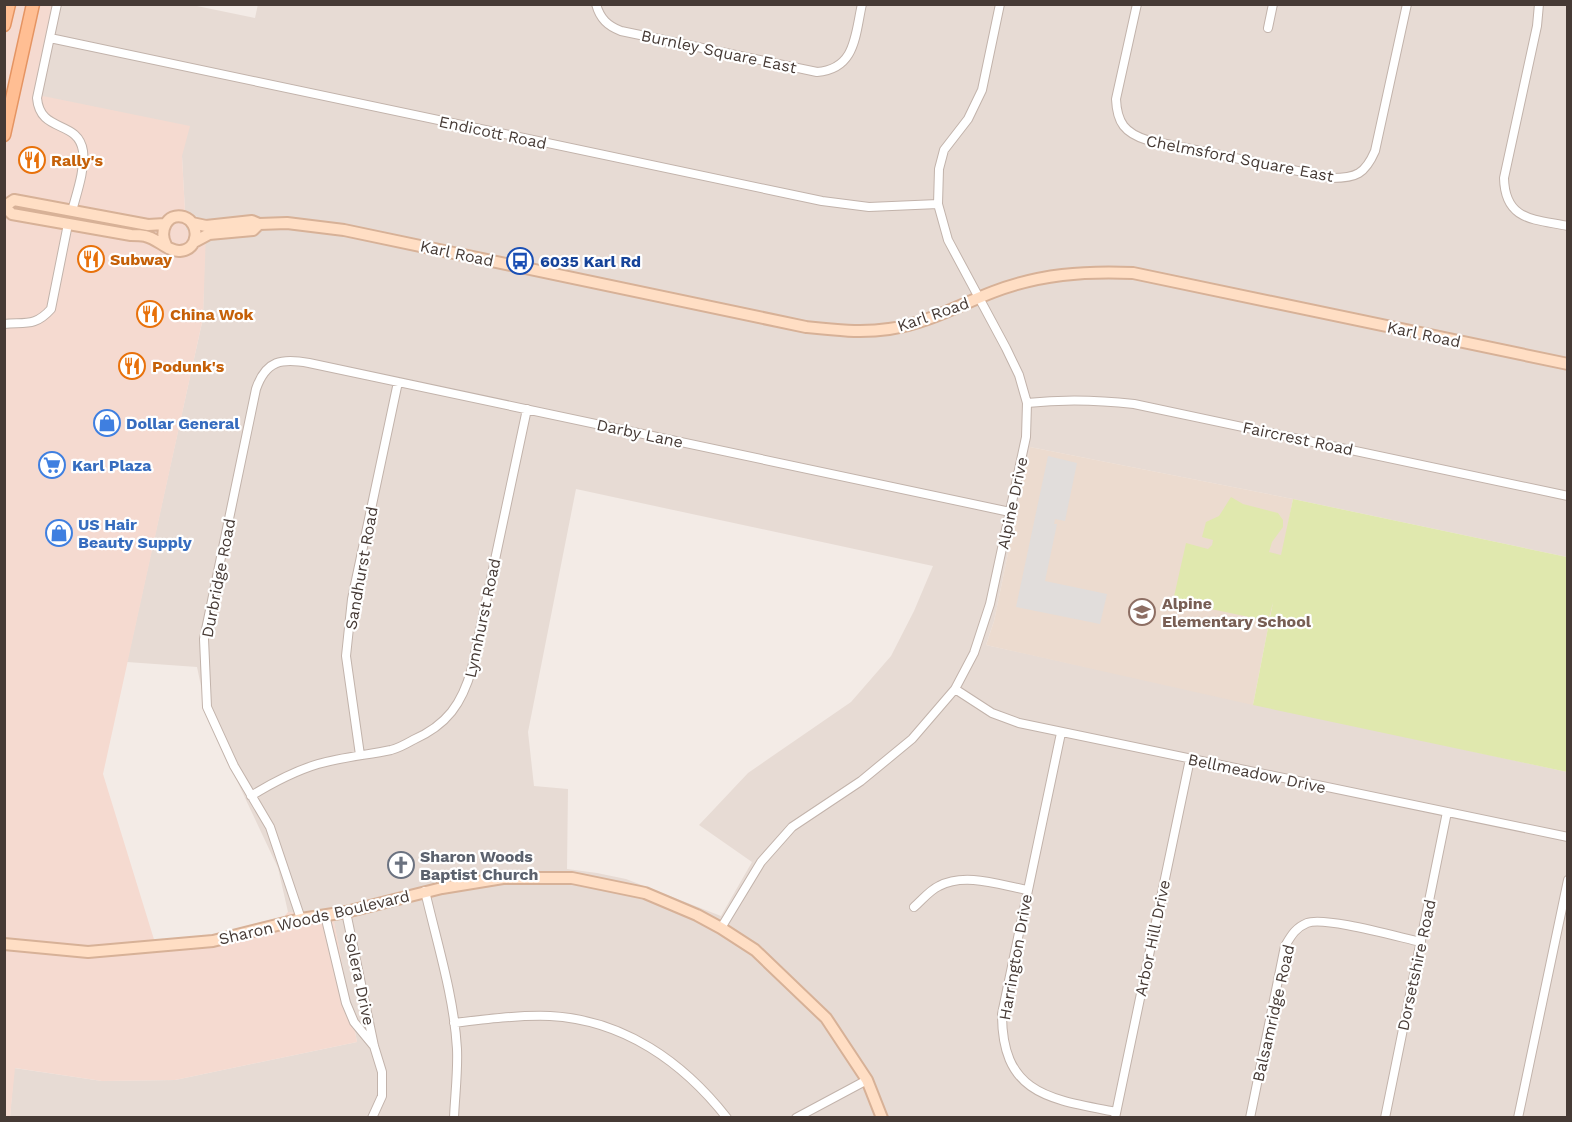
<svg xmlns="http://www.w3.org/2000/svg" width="1572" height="1122" font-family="'Work Sans',sans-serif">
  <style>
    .residential { fill: #e7dbd4; fill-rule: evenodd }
    .commercial { fill: #f5dad0 }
    .education { fill: #ecdbcf }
    .green { fill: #e0e8ae }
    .parking { fill: #e1dddb }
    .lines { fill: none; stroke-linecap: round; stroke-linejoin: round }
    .street-casing { stroke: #c2b3ab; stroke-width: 10 }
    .secondary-casing { stroke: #d7b197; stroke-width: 14 }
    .primary-casing { stroke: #e59462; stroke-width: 15 }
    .street { stroke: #fff; stroke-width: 8 }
    .secondary { stroke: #ffdec4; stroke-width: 10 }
    .primary { stroke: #ffbe93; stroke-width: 12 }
    .labels { text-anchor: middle; stroke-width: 4.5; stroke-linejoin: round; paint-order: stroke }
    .street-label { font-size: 16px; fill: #463a35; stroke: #fff }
    .food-label { font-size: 16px; font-weight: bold; fill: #c56008; stroke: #fff; text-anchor: start }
    .transit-label { font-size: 16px; font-weight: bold; fill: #164399; stroke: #fff; text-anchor: start }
    .shop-label { font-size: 16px; font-weight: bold; fill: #366cbe; stroke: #fff; text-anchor: start }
    .education-label { font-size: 16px; font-weight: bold; fill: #785e54; stroke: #fff; text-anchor: start }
    .worship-label { font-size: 16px; font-weight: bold; fill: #5b616d; stroke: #fff; text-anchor: start }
  </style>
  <rect width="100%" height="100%" fill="#f3ebe6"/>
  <path class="residential" d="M258,4L1567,5V557L1293,499L1030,447L994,621L986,645L1567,772V1117L10,1118L14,1068L102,1081L175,1080L357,1042L333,917L288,912L278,868L208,719L197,667L127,662L203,318L205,231L186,230L182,156L38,95L57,5H192L255,18ZM576,489L933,566L914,611L891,656L851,702L748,773L699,825L752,862L721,916L626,879L597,873L567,869L568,789L534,786L528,732Z"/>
  <path class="commercial" d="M57,4L38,95L190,126L182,156L186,230L206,231L203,318L103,774L156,946L280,921L288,912L333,916L357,1042L175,1080L102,1081L15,1068L10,1117L5,1118L4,5Z"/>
  <path class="education" d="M1030,447L1293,499L1253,705L986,645L994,621Z"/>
  <path class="green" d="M1231,497L1243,504L1278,513L1283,520V527L1272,542L1269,552L1281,555L1293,499L1567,557V772L1253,705L1273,602L1268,621L1173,601L1186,543L1208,549L1212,545L1213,540L1202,537L1206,522L1219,516Z"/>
  <path class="parking" d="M1048,456L1077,463L1065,521L1055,519L1054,524H1057L1045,581L1107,594L1100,624L1016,607Z"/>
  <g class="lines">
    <defs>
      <path id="street" d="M57,4L37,98C40,134 78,119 83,151C85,170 77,192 72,211
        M596,4C600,19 608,26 621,31L817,72C856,69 855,35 862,4
        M1137,4L1116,99C1117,123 1125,133 1147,140L1332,178C1356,178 1365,174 1375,151L1407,4
        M1539,4L1537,26L1504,178C1505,221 1534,219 1568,226
        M1268,28L1273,4
        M50,38L822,201L869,207L938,204
        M4,324C25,322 35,327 51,309L68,224
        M1027,403C1063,399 1099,400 1134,404L1568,496
        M955,689L992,713L1019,723L1568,837
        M1061,733L1002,1014C1002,1095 1050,1099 1116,1112
        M360,755L346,656L352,599L398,382
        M251,796C272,783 295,771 318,764C342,757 367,755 391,750C399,748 406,744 413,740C447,725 462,704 472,668L527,409
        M425,891C437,943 454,996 457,1049C458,1071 455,1095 454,1118
        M914,907C922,900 930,890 939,886C965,872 1000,885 1027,890
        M346,912L374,1046L382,1072V1096L372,1118
        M325,915L346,1003L354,1022L373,1045
        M301,919L270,827L234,766L207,707L204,639L256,389C266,360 282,358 309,363L1010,512
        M721,928L761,862L792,827L861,781L912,739L955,689L974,653L990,604L1026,437L1027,403L1019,375L1006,348L948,240L938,204L939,169L944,150L968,119L982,90L1000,4
        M454,1023C486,1019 518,1015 550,1016C624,1020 683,1062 727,1118
        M796,1118L867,1080
        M1115,1118L1190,759
        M1250,1118L1285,946C1291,936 1295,928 1307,923C1324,916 1398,937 1421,942
        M1385,1118L1447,812
        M1518,1118L1568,880"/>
      <path id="secondary" d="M4,206L12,214L131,235C136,235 141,235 145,236C157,238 168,252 180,251C199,250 201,223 184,217C166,212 159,232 166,245
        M5,206L14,200L148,225L165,224
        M192,223L206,226L252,221L259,224L287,223L344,230L806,327C834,330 861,333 889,329C926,324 959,305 993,292C1040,274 1084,271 1133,273L1568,364
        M194,242L209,234L253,230L259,224
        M4,944L88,952L213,941L301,919L346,912L442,888L503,878H572L645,893L697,915L721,928L755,950L826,1018L867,1080L882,1118"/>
      <path id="primary" d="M4,25L9,4
        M4,135L33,4"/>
    </defs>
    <use href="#street" class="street-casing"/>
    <use href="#secondary" class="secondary-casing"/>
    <use href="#primary" class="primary-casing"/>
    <use href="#street" class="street"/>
    <use href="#secondary" class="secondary"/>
    <use href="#primary" class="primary"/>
  </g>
  <defs>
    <symbol id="restaurant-ring" viewBox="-11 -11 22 22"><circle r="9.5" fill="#fff" stroke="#e8710a" stroke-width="1.5"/><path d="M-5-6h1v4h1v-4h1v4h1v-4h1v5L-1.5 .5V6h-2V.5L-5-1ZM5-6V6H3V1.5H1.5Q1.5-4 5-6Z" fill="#e8710a"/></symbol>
    <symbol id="bus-ring" viewBox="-11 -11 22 22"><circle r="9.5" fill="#fff" stroke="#1a4fb4" stroke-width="1.5"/><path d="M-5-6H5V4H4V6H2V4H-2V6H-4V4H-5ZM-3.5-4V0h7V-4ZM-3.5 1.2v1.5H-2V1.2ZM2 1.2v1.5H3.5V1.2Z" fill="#1a4fb4"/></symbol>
    <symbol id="shop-ring" viewBox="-11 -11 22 22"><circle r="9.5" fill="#fff" stroke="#3f7fe0" stroke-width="1.5"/><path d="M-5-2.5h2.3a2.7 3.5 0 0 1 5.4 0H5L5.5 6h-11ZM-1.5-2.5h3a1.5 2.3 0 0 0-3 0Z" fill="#3f7fe0"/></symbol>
    <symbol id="supermarket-ring" viewBox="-11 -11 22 22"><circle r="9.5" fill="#fff" stroke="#3f7fe0" stroke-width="1.5"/><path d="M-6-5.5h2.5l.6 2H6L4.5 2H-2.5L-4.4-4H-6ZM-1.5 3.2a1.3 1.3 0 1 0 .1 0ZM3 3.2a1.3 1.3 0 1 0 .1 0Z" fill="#3f7fe0"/></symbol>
    <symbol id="school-ring" viewBox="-11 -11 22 22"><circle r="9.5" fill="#fff" stroke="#8d6e63" stroke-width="1.5"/><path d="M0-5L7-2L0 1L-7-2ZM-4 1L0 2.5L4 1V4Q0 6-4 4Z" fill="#8d6e63"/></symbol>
    <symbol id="church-ring" viewBox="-11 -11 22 22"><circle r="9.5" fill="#fff" stroke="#6b7280" stroke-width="1.5"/><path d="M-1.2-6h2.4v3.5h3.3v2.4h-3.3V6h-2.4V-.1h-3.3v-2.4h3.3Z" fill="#6b7280"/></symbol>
  </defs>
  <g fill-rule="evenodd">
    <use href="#restaurant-ring" x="17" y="145" width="30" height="30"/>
    <use href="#restaurant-ring" x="76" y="244" width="30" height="30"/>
    <use href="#bus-ring" x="505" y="246" width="30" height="30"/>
    <use href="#restaurant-ring" x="135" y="299" width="30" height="30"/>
    <use href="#restaurant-ring" x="117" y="351" width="30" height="30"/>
    <use href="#shop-ring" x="92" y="408" width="30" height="30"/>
    <use href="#supermarket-ring" x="37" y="450" width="30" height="30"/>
    <use href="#shop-ring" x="44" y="518" width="30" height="30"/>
    <use href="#school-ring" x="1127" y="597" width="30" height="30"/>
    <use href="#church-ring" x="386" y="850" width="30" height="30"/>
  </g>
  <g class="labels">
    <g class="street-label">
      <text transform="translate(719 51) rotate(12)" y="6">Burnley Square East</text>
      <text transform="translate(493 132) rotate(12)" y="6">Endicott Road</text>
      <text transform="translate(1240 158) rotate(11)" y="6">Chelmsford Square East</text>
      <text transform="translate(457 253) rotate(12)" y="6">Karl Road</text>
      <text transform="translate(933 314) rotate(-19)" y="6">Karl Road</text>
      <text transform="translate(1424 334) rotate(12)" y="6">Karl Road</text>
      <text transform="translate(640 433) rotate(12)" y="6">Darby Lane</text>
      <text transform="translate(1298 438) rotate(12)" y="6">Faircrest Road</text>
      <text transform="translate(1012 503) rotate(-78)" y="6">Alpine Drive</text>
      <text transform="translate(361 568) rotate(-80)" y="6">Sandhurst Road</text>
      <text transform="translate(218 578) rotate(-79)" y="6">Durbridge Road</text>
      <text transform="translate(482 618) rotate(-78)" y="6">Lynnhurst Road</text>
      <text transform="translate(1257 773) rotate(12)" y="6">Bellmeadow Drive</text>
      <text transform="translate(314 917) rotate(-13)" y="6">Sharon Woods Boulevard</text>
      <text transform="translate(1152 938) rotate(-78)" y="6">Arbor Hill Drive</text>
      <text transform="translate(1015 957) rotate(-80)" y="6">Harrington Drive</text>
      <text transform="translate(1416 965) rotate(-78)" y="6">Dorsetshire Road</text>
      <text transform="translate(360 979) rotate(78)" y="6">Solera Drive</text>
      <text transform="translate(1273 1013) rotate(-77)" y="6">Balsamridge Road</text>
    </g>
    <g class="food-label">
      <text x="51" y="166">Rally's</text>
      <text x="110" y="265">Subway</text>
      <text x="170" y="320">China Wok</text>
      <text x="152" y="372">Podunk's</text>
    </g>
    <g class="transit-label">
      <text x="540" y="267">6035 Karl Rd</text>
    </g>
    <g class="shop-label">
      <text x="126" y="429">Dollar General</text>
      <text x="72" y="471">Karl Plaza</text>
      <text x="78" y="530">US Hair<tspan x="78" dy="18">Beauty Supply</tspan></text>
    </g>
    <g class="education-label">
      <text x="1162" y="609">Alpine<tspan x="1162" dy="18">Elementary School</tspan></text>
    </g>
    <g class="worship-label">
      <text x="420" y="862">Sharon Woods<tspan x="420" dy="18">Baptist Church</tspan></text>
    </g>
  </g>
  <rect width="1572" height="1122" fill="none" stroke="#463a35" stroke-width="12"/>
</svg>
